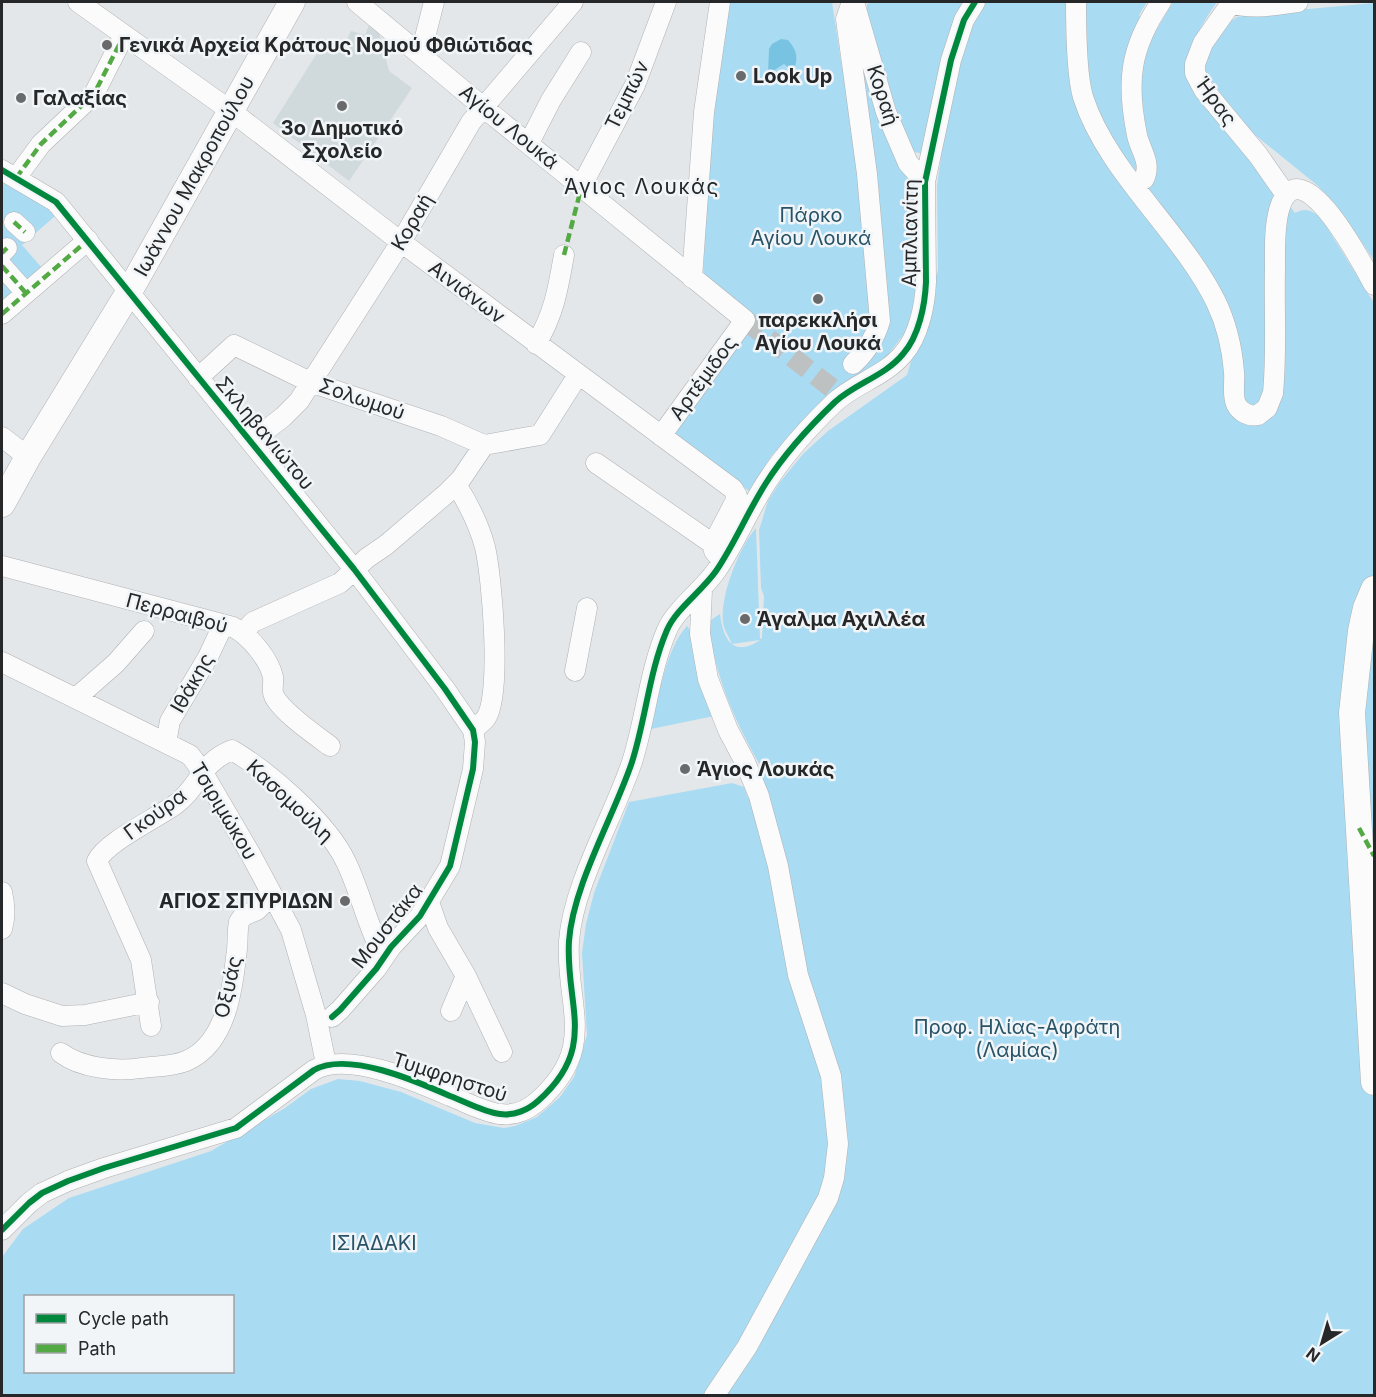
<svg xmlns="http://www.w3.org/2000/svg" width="1376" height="1397" font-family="Inter,sans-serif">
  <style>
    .built { fill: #d0d9dc }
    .green { fill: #a9dbf3; fill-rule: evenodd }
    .water { fill: #79c3e2 }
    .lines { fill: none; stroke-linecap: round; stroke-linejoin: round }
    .minor-tunnel { stroke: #bec1c2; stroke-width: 20; stroke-dasharray: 20 10; stroke-linecap: butt }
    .minor-casing { stroke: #afb1b3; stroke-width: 21 }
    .major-casing { stroke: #afb1b3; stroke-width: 27 }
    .minor { stroke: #fbfbfc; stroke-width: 20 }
    .major { stroke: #fbfbfc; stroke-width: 26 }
    .quiet { stroke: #53aa44; stroke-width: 4.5; stroke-dasharray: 9 4.5; stroke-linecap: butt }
    .cycleway-casing { stroke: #f1f5f8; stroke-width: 10 }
    .cycleway { stroke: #00873e; stroke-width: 6 }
    .poi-dot { fill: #686a6c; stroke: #f1f5f8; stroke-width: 2 }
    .labels { text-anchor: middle; stroke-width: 5; stroke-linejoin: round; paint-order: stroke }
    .poi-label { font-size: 20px; font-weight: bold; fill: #252728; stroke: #f1f5f8; text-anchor: start }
    .street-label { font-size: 20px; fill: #252728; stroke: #f1f5f8 }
    .park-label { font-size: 20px; fill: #285367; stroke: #f1f5f8 }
    .neighbourhood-label { font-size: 21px; letter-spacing: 1.5px; fill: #252728; stroke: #f1f5f8 }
  </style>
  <rect width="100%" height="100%" fill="#e4e7e9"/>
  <path class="built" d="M374,13L389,71L412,88L349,181L273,123L326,39L343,48L351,31L365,35Z"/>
  <path class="green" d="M727,2H832L842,68L844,71L863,75L867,78L914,181L920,283L906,331L882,363L832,396L772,455L749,491L674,434L754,317L703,277C707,185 713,93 727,2Z
    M875,2H1147L1139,15L1154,34L1173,2H1217C1199,28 1191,43 1187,75L1295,213C1307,206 1315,212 1323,221L1374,303V1395L2,1396V1257L23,1229L69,1198L211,1151L285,1108L311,1089L338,1079L360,1081L401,1092L475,1123L504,1128L515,1126L537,1117L560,1097L574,1077L587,1035L582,953L586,924L594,893L629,802L732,783L744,787L748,798L764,772C736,724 715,678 708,622L720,614C723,639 733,658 760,640L732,644C730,639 726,633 724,627C717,602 739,547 756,528L760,639L762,638L764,596L761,588L759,530L768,501L780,482L803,454L828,431L907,375L938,270L937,185L941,158L915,152L908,145L867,22V4ZM26,1296H232V1372H26Z
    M1374,3V260L1335,204L1317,185L1255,135L1232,109L1205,72L1207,54L1227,24L1237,17L1254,14Z
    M2,179L39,201L55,216L22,245L42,268L2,303Z
    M687,626L692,633L714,716L651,729C658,699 666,648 687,626Z"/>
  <path class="water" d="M781,39L788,40C797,50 799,59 793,71L784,64L768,74L769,49L772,44Z"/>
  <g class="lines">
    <path class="minor-tunnel" d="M745,320L842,396"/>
    <defs>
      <path id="minor" d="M78,2L231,111L401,242L733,489L737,496L735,502L713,544L714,551L722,561
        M357,2L483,107L745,320L661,436
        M852,2L846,19L867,174L880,321C875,338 866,352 853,364
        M854,2L886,112L908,163L925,182
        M1076,2C1076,27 1076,73 1083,97C1107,172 1181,231 1216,302C1227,325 1232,347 1234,372C1235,382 1232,395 1236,404C1240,412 1249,417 1258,415L1267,408L1273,393C1277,352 1274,310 1275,269C1275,250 1274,229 1279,210C1299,140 1364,267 1374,285
        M1232,2L1203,43L1195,64V73L1204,90L1258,155L1286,195
        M1230,3C1252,10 1275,5 1298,2
        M421,53L434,2
        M529,143L551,100L581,52
        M2,170L56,202L354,569L445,689L473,730L475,742L473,769L450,866L420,916L391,947L376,969L340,1010L332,1017
        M16,178L41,144L94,94L120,43
        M582,185L635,85L666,2
        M1134,185L1144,179C1152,163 1140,150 1137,135C1126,81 1130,48 1161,2
        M14,222L25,232
        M2,253L7,248
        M2,266L26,293
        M692,278L704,112L720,2
        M2,314L88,240
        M536,344C554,314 558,289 564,255
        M198,378L234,345L310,382L441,426L484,445L540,435L578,375
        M2,437L28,457
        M252,441L283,417L299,401L401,242L471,122L573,2
        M596,463L713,544
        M456,484C468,503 479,525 485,547C492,577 502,694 486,718C483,722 477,726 473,730
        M2,566L233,627C250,636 269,659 273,677C274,684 271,690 274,696C282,712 315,735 330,746
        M702,590L700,634L708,679L728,730L745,762L759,796L778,866L798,975L831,1076L838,1144L834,1178L828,1198L747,1347L714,1396
        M244,632L253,622L340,583L367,558L386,545L447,493L461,479L484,445
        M2,662L190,755L202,771L251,855L291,930L316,1015L326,1064
        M575,671L587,608
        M76,698L116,663L144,631
        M166,743L170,721L208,657L223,625
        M2,892C5,905 6,916 2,929
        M429,902L438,928L466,976L502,1052
        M2,993L25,1004L62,1016L85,1015L149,1002
        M451,1011L466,976
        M151,1026L141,960L97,861C106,842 157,818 176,804C200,786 200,763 232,750C269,772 327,822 346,862C361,893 367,926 384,957
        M61,1053C81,1068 117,1072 141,1068C156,1066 172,1067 186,1061C227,1044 233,987 237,949C238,940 237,931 239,922L243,916L257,910L272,895
        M2,1230L29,1203L42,1193L68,1181L104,1168L236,1128L314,1070C348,1051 416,1081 450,1096C466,1102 483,1112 500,1114C514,1116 528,1110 538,1101C599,1047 565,1006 569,941C573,885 614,816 632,762C646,718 649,672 667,630C676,609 702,591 716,571C735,543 748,511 766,483C785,453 810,426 835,402C856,383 885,376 903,354C919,336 925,305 926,282L925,182L951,60L964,20L975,2"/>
      <path id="major" d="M2,504L28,457L129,292L292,2
        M1374,589L1366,608L1361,631L1352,713L1374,1082"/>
    </defs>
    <use href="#minor" class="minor-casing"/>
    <use href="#major" class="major-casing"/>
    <use href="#minor" class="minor"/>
    <use href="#major" class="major"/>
    <path class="quiet" d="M16,178L41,144L94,94L120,43
      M14,222L25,232
      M2,253L7,248
      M564,255L582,185
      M2,266L26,293
      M2,314L88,240
      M1359,828L1374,856"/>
    <defs>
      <path id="cycleway" d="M2,170L56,202L354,569L445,689L473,730L475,742L473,769L450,866L420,916L391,947L376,969L340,1010L332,1017
        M2,1230L29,1203L42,1193L68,1181L104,1168L236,1128L314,1070C348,1051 416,1081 450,1096C466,1102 483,1112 500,1114C514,1116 528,1110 538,1101C599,1047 565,1006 569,941C573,885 614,816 632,762C646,718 649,672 667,630C676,609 702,591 716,571C735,543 748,511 766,483C785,453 810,426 835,402C856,383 885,376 903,354C919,336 925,305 926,282L925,182L951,60L964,20L975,2"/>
    </defs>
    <use href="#cycleway" class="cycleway-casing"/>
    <use href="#cycleway" class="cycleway"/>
  </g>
  <g class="poi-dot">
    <circle cx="107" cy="45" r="6"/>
    <circle cx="741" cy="76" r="6"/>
    <circle cx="21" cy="98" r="6"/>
    <circle cx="342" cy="106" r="6"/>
    <circle cx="818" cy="299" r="6"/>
    <circle cx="745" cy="619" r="6"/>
    <circle cx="685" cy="769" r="6"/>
    <circle cx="345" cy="901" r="6"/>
  </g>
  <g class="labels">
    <g class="poi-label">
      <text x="119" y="52">Γενικά Αρχεία Κράτους Νομού Φθιώτιδας</text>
      <text x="753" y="83">Look Up</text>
      <text x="33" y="105">Γαλαξίας</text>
      <text x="342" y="135" text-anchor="middle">3ο Δημοτικό<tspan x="342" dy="23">Σχολείο</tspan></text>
      <text x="818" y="327" text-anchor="middle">παρεκκλήσι<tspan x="818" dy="23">Αγίου Λουκά</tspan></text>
      <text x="757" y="626">Άγαλμα Αχιλλέα</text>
      <text x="697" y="776">Άγιος Λουκάς</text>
      <text x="333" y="908" text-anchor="end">ΑΓΙΟΣ ΣΠΥΡΙΔΩΝ</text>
    </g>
    <g class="street-label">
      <text transform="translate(627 95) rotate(-64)" y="7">Τεμπών</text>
      <text transform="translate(883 95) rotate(72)" y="7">Κοραή</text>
      <text transform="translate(1216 101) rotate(54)" y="7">Ήρας</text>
      <text transform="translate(509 127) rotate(39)" y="7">Αγίου Λουκά</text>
      <text transform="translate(194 176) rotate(-61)" y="7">Ιωάννου Μακροπούλου</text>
      <text transform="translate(412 222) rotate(-60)" y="7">Κοραή</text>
      <text transform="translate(910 233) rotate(-89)" y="7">Αμπλιανίτη</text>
      <text transform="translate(467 292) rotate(37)" y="7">Αινιάνων</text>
      <text transform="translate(703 378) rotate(-54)" y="7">Αρτέμιδος</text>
      <text transform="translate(362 399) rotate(19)" y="7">Σολωμού</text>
      <text transform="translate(265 433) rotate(50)" y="7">Σκληβανιώτου</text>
      <text transform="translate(177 613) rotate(15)" y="7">Περραιβού</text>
      <text transform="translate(192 683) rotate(-60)" y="7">Ιθάκης</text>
      <text transform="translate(290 801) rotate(43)" y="7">Κασομούλη</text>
      <text transform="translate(224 811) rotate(59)" y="7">Τσιριμώκου</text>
      <text transform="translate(155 814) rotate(-36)" y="7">Γκούρα</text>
      <text transform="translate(387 926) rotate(-52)" y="7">Μουστάκα</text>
      <text transform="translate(228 987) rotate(-77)" y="7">Οξυάς</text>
      <text transform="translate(450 1077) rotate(18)" y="7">Τυμφρηστού</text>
    </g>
    <g class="park-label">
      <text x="811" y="222">Πάρκο<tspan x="811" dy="23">Αγίου Λουκά</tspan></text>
      <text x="1017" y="1034">Προφ. Ηλίας-Αφράτη<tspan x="1017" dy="23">(Λαμίας)</tspan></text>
      <text x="374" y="1250">ΙΣΙΑΔΑΚΙ</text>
    </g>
    <g class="neighbourhood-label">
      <text x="642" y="194">Άγιος Λουκάς</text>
    </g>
  </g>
  <rect width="1376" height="1397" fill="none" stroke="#252728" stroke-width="6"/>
  <rect x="24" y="1295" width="210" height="78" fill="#f1f5f8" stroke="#9fa3a5" stroke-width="1.5"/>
  <rect x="36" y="1314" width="30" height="9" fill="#00873e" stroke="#9fa3a5" stroke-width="1.5"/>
  <text x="78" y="1325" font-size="18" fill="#252728">Cycle path</text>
  <rect x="36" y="1344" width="30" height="9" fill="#53aa44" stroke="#9fa3a5" stroke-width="1.5"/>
  <text x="78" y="1355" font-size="18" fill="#252728">Path</text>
  <g transform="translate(1322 1343) rotate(217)" stroke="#f1f5f8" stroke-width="4.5" paint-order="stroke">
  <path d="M0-4.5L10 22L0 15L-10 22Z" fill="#252728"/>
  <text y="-9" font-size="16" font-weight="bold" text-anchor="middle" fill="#252728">N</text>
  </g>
</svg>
